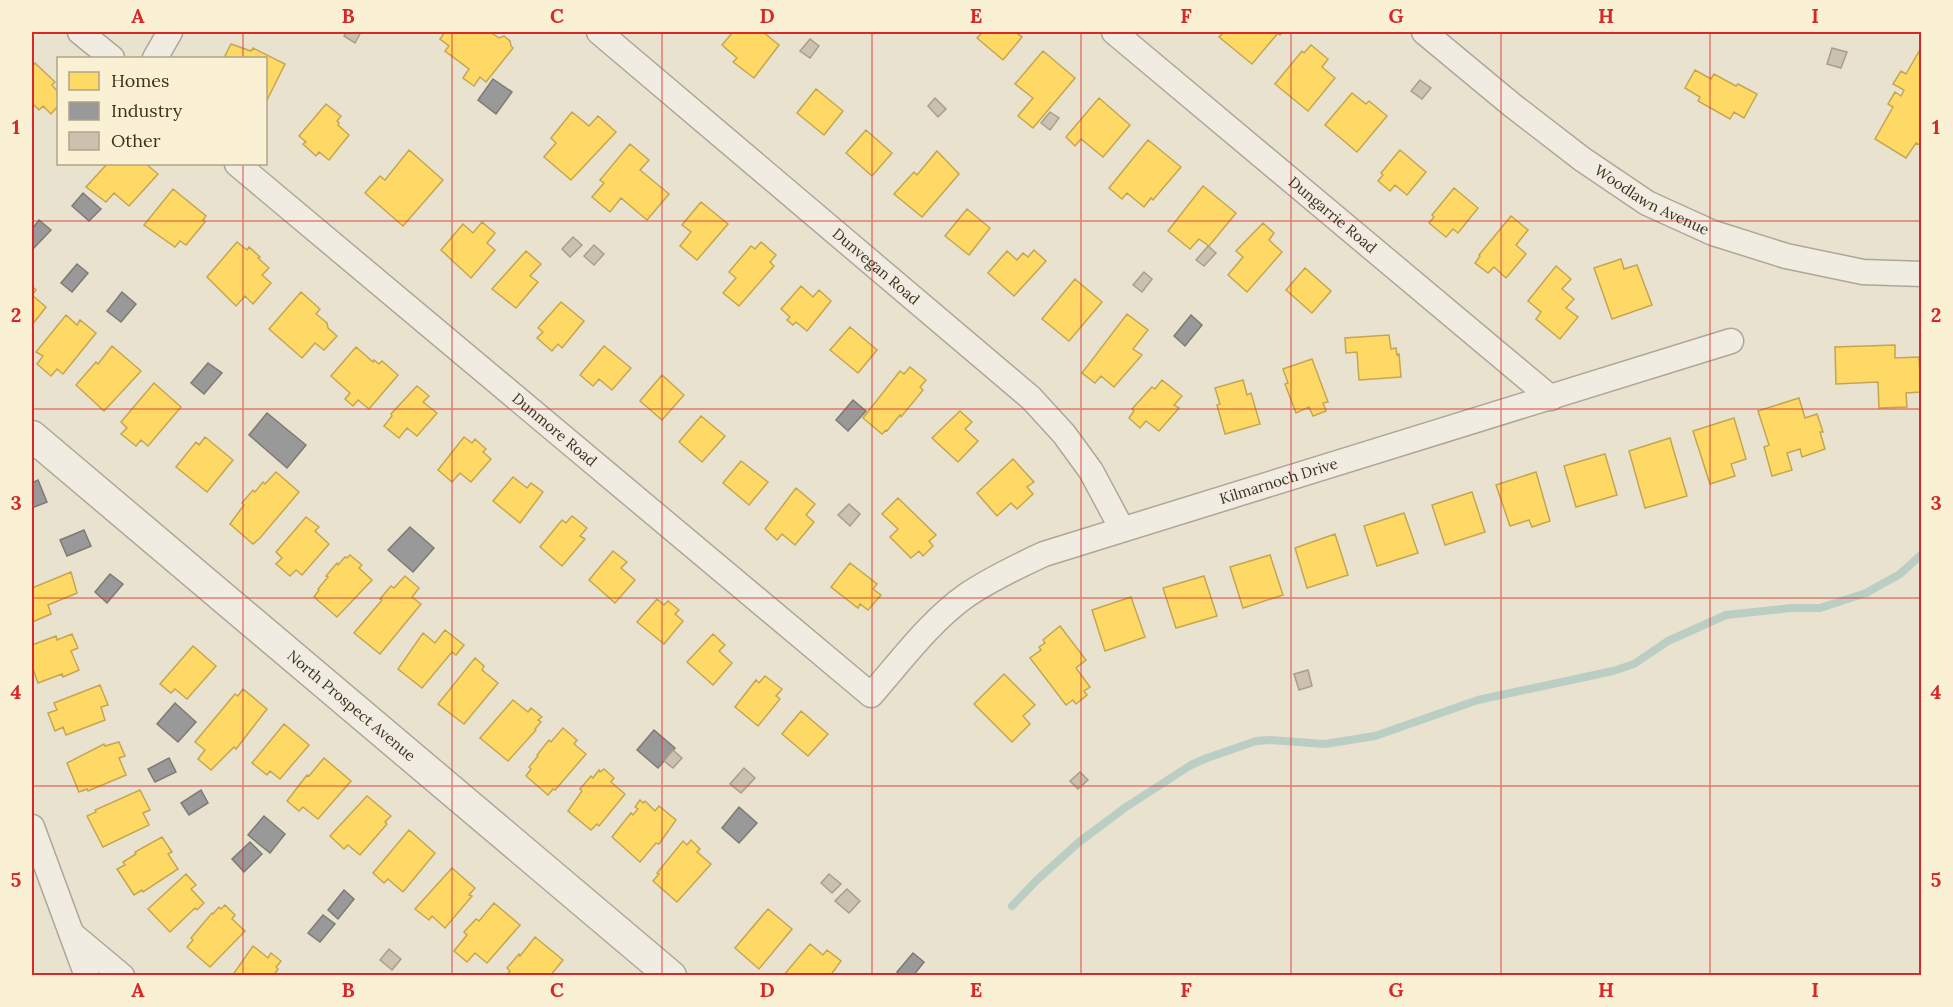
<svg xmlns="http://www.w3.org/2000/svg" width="1953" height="1007" font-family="Lora,serif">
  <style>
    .homes { fill: #ffd966; stroke: #c5a650; stroke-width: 1.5 }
    .industry { fill: #999; stroke: #7e7a74; stroke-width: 1.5 }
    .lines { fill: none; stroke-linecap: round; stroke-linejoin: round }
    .stream { stroke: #bacec4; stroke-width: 8 }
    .building { fill: #ccc0af; stroke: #a99e8d; stroke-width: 1.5 }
    .minor-casing { stroke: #aea797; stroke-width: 27 }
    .tertiary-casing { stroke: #aea797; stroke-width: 33 }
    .minor { stroke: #f0ece1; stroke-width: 24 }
    .tertiary { stroke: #f0ece1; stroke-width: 30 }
    .grid { fill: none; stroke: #d62828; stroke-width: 1.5; stroke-opacity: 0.55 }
    .labels { text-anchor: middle; stroke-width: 6; stroke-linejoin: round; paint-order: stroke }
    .street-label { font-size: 15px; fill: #3f301d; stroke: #faf1d4 }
    .neatline { fill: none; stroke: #d62828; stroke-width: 2 }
    .grid-label { font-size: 20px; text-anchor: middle; font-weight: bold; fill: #d62828 }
  </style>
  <rect width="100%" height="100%" fill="#e8e2ce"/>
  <path class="homes" d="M445,32H490L499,38L504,36L510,41L511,46L513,48L486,82L480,77L474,86L463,78L469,69L445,51L449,46L440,39Z
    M733,32H763L779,45L754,78L733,62L737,58L722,45Z
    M983,32H1015L1022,37L1003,60L977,38Z
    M1224,32H1283L1280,35L1278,33L1252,64L1219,37Z
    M231,44L251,51L253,48L285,64L266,102V58H224Z
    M1311,45L1328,59L1322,67L1335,78L1308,111L1275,84L1302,51L1304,53Z
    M1921,48L1922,146L1916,143L1906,158L1875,139L1893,107L1888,104L1895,92L1901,96L1904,90L1893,84L1901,71L1906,74Z
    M1043,51L1075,78L1033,128L1018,116L1033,98L1015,84Z
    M35,63L55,82L52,85L58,92V106L51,114L43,106L39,110L32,103V67Z
    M1695,70L1711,79L1714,74L1736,86L1738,84L1757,94L1744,118L1734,112L1730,119L1698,101L1700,97L1685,88Z
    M816,89L843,111L824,135L797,113Z
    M1352,93L1366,104L1369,101L1387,116L1357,152L1325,125Z
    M1099,98L1130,125L1103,157L1081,139L1075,146L1066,137Z
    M326,104L341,116L337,121L339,123L338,125L349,135L329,160L319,152L316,156L303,144L306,142L299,136Z
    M572,112L589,126L598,116L616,132L571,180L544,157L556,143L551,138Z
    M866,130L892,153L872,176L846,153Z
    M1148,140L1181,167L1153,200L1151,198L1144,207L1127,193L1122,199L1109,188Z
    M630,144L649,160L640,170L669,194L647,220L621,198L610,212L592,197L604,183L600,180Z
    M409,150L443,180L403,226L365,193L380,176L385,180Z
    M1400,150L1426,172L1407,195L1395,185L1390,191L1378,181L1383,175L1381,173Z
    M937,151L959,174L922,217L894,194L914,172L917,175Z
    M107,164H146L158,174L129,206L114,193L106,202L86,187Z
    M1203,186L1236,213L1209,246L1199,239L1190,249L1168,231Z
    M1454,188L1478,208L1458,233L1453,229L1446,237L1429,223L1434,217L1432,215Z
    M173,189L206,216L203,220L205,222L186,245L180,241L175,247L144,225Z
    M701,202L728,224L697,260L680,246L691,232L682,225Z
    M967,209L990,228L969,255L945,236Z
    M1511,216L1528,230L1516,245L1526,254L1506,278L1494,267L1488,273L1475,263L1480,256L1479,255Z
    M482,222L495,233L487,243L495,250L471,278L441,250L463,224L473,233Z
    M1263,223L1274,233L1269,240L1282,252L1247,292L1228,275L1243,257L1236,251Z
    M237,242L247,250L249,247L260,257L258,258L269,268L262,275L271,283L253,304L245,296L236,306L207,277Z
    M761,242L776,255L770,262L774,266L739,306L723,293L736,278L729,272L751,246L755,249Z
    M1034,250L1046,261L1014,296L988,273L1007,251L1017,260L1023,253L1028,257Z
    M526,251L541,264L530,276L538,282L516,308L492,289Z
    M1621,259L1624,269L1637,265L1652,305L1612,319L1594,268Z
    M1556,266L1571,279L1562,289L1574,299L1566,308L1578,317L1560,339L1536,319L1541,312L1528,301Z
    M1305,268L1331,291L1312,313L1286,290Z
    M1075,279L1102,302L1069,341L1042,319Z
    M32,286L36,290L32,295L46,307L32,325Z
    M801,286L813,297L819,290L831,301L807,331L796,322L793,325L787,320L790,317L781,309Z
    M301,292L320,309L316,314L327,323L328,328L337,336L324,350L315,343L302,358L269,329Z
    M561,302L584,321L562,348L558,344L552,351L537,338L543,332L538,328Z
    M1127,314L1148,330L1133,349L1142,355L1114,387L1101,376L1095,383L1082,373Z
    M66,315L77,325L80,320L96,333L63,374L57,369L51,376L37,364L43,356L36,352Z
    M850,327L877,350L858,373L830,350Z
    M1389,335L1391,349L1396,348L1397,355L1399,354L1401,377L1359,380L1357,352L1346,353L1345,338Z
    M1895,345V358L1919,357L1921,392L1906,393L1907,407L1879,408L1878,382L1836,384L1835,347Z
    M112,346L141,371L104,411L76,385L96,362L98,364Z
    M604,346L631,368L612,390L599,379L593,386L580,375Z
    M356,347L373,362L374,360L379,364L382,361L398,375L369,409L358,400L353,406L345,399L350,393L331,376Z
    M1312,359L1328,402L1323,403L1326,411L1313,416L1309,407L1296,413L1285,384L1288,383L1283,369Z
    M910,367L926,380L920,387L923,390L901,417L900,415L887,431L886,430L882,434L863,418L900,371L904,374Z
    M662,375L684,395L662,420L640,401Z
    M1162,380L1182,396L1174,405L1179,408L1159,431L1146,421L1140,428L1129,418L1134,411L1132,409L1152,387L1155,389Z
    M1243,380L1247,395L1251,393L1260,424L1225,434L1217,405L1220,404L1215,388Z
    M154,383L181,407L148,446L141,440L136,446L121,434L127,428L121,422Z
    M417,386L429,396L423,402L437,413L417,436L407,428L399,438L384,426L392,416L391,414Z
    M1799,398L1805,418L1817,414L1823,432H1820L1825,449L1802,457L1800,449L1787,453L1792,470L1772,476L1764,447L1769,445L1758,411Z
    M960,411L972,422L965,429L978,441L958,462L932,438Z
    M701,416L725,436L702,462L679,442Z
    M1734,418L1746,459L1731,464L1735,476L1710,484L1693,431Z
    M205,437L233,460L207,492L176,467L196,442L199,445Z
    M464,437L472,443L475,439L486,449L483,452L491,459L471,482L460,473L452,482L438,470Z
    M1670,438L1687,496L1645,508L1629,451Z
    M1605,454L1617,495L1576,507L1564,466Z
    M1013,459L1034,482L1027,487L1033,494L1017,509L1011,503L997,516L977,493Z
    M741,461L768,482L749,505L723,483Z
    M276,472L299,492L260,538L253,544L230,524L244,505L242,503L253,490L255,492L263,482L265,484Z
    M1536,472L1550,521L1532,527L1529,520L1510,526L1496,485Z
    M513,477L527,488L531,483L543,492L520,523L493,501Z
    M796,488L815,504L806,515L814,522L795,545L782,534L777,540L765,529Z
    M1472,492L1485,532L1445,545L1432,505Z
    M898,498L936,535L929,541L933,546L923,556L919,551L911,558L890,537L898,529L882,514Z
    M1404,513L1418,553L1377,566L1364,526Z
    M572,516L587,528L580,536L585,539L562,566L540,547L562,520L566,523Z
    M306,517L319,527L315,531L329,544L302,575L296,570L290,576L276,564L282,558L276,552Z
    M1335,534L1348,575L1307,588L1295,548Z
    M613,551L627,562L621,568L635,580L615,603L589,580Z
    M350,555L362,565L359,568L372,580L337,617L314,597L319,590L318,589L328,577L326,576L337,563L338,565L345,557L347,558Z
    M1270,555L1283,595L1243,608L1230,567Z
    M850,563L877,584L873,589L881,595L868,610L860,604L858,608L831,587Z
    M71,572L77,593L48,605L51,614L32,622V588Z
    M405,576L419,588L412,597L421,604L380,654L354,633L382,600L380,599L391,586L394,588Z
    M1204,576L1217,616L1176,628L1163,588Z
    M1131,597L1145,637L1105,651L1092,610Z
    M657,599L664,605L668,601L679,610L675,614L683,621L664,644L637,622Z
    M1060,626L1086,660L1076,668L1090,687L1084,691L1087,695L1076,704L1073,700L1066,705L1030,658L1041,650L1039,647L1045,643L1043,640Z
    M445,630L464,645L456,655L452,652L422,688L398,669L423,633L435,643Z
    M72,634L78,648L71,651L79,670L63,677L62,674L38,683L32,666V645L56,636L57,640Z
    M713,634L725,645L719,651L732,663L713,685L687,662Z
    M193,646L216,666L187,699L175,689L171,693L160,684Z
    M475,658L484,666L482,670L498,683L464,724L438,704Z
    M1004,674L1035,705L1023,716L1030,724L1012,742L974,704Z
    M765,676L782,689L776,696L780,699L758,726L735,707L756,680L759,683Z
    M100,685L108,705L101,707L105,720L66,735L63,727L55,731L48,713L57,710L54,703Z
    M243,689L267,709L236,749L234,747L211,770L198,759L205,750L195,742L235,694L238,696Z
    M513,700L528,712L531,708L542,717L538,720L541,722L535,729L536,730L508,761L480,738Z
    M801,711L828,734L808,756L782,734Z
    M284,724L309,745L280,779L270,771L267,775L252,763Z
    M563,728L577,740L574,744L586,754L555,790L553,789L548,795L526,776L531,769L529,767L538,756L537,755L549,740L551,742Z
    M119,742L125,756L119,758L126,775L88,791L87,789L79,792L67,763L104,744L105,746Z
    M324,758L351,781L318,819L303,807L299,811L287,801L307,775L309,776Z
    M604,769L614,778L611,782L625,794L599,826L597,824L591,830L568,811L582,791L580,789L591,776L593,778L599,770L600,772Z
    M140,790L150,810L143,813L149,825L103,847L87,816L96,812L95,810Z
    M367,796L391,816L385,822L387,824L360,855L348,845L344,849L330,836Z
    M640,800L643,803L645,801L655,811L659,806L676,820L659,844L656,843L640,862L612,837L631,813L633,815L638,809L635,807Z
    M409,830L435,853L403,892L388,879L384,883L373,873Z
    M162,837L172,852L168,854L178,869L143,892L142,890L134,895L117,869L125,865L123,862L136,854L135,852Z
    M691,840L700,849L697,852L711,864L677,902L653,881L659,874L657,873L683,841L687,845Z
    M452,868L475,888L469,895L472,896L445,928L432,916L429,920L415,909Z
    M186,874L196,885L191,889L204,903L197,910L195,908L170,932L148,909Z
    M494,903L520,925L487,963L475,953L467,962L454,951L467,935L464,932L476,919L479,921Z
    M225,905L235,915L232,919L245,931L210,967L187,947L193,940L191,938L212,913L213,914L219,907L221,909Z
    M768,909L792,929L759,969L735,948Z
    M535,937L563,960L550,976H506L510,971L507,968L519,954L520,956Z
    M810,944L823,955L827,950L841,961L830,976H783Z
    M253,946L268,958L271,953L281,961L276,967L278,969L273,976H232Z"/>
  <path class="industry" d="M493,79L512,92L496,114L478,100Z
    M83,193L101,209L89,221L72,206Z
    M39,220L51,230L34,248L32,246V229Z
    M77,264L88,273L72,292L61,283Z
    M122,292L136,304L121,322L107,311Z
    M1191,315L1202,325L1185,346L1174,336Z
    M208,363L222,373L204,394L191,383Z
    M853,400L866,411L848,431L836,420Z
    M267,413L306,445L287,468L249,435Z
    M38,480L47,502L32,508V483Z
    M410,527L434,548L413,572L388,550Z
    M84,530L91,546L67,556L60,540Z
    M110,574L123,584L107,603L95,592Z
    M175,703L196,722L178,742L157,724Z
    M654,730L675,748L658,768L637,750Z
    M169,758L176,772L155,782L148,769Z
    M201,790L208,803L189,815L181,803Z
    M739,807L757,823L739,843L722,828Z
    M264,816L285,834L270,853L248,835Z
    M250,842L262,854L244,872L232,859Z
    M344,890L354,899L338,919L328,910Z
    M323,915L335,924L320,942L308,933Z
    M913,953L924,962L913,976H901L897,972Z"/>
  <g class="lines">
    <path class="stream" d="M1012,906L1037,880L1079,842L1126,807L1191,765L1207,758L1256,741L1270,740L1325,744L1375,736L1478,700L1613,671L1634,664L1668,641L1726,615L1791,608H1820L1866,593L1900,574L1922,554"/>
  </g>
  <path class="building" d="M347,32H361L355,43L344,36Z
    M810,39L819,46L810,58L800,51Z
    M1832,48L1847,52L1841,68L1827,64Z
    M1420,80L1431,88L1422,99L1411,91Z
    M935,98L946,109L938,117L928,106Z
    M1050,112L1059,118L1050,130L1041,123Z
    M573,237L582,245L570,257L562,249Z
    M594,245L604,254L594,265L584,256Z
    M1208,246L1216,253L1204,266L1196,260Z
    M1144,272L1152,279L1142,292L1133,285Z
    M849,504L860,514L850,526L838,515Z
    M1308,670L1312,686L1299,690L1294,674Z
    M673,750L682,758L673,768L664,761Z
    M744,768L755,778L741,793L730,784Z
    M1080,772L1088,780L1078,789L1070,781Z
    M829,874L841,884L832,893L821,883Z
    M847,889L860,901L849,913L835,901Z
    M389,949L401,959L392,970L380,960Z"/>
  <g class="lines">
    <defs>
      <g id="minor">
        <path d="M80,32L112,58"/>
        <path id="s1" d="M599,32L1031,398L1064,434L1091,471L1122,529"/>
        <path id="s2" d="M1114,32L1551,398"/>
        <path id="s3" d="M1424,32L1512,105L1582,159L1647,203L1713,233L1786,256L1863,272L1922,274"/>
        <path d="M155,58L170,32"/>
        <path id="s4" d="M237,164L871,695C901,661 929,622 967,595C991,579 1018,566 1044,554L1731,341"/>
        <path d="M32,827L87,976"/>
        <path d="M73,935L122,976"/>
      </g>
      <g id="tertiary">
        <path id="s5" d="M32,436L671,976"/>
      </g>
    </defs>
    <use href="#minor" class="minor-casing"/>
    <use href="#tertiary" class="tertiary-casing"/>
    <use href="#minor" class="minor"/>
    <use href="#tertiary" class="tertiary"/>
  </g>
  <path class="grid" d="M243,32V58M452,32V976M662,32V976M872,32V976M1081,32V976M1291,32V976M1501,32V976M1710,32V976M243,164V976M32,221H1922M32,409H1922M32,598H1922M32,786H1922"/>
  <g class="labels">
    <g class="street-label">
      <text dy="5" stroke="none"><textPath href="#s3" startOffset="284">Woodlawn Avenue</textPath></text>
      <text dy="5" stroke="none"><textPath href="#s2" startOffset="285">Dungarrie Road</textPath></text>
      <text dy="5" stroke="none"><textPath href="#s1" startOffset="363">Dunvegan Road</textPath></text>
      <text dy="5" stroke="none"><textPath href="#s4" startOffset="414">Dunmore Road</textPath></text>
      <text dy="5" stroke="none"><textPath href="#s4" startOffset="1299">Kilmarnoch Drive</textPath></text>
      <text dy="5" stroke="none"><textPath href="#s5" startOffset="418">North Prospect Avenue</textPath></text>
    </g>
  </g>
  <rect width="1953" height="1007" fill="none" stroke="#faf1d4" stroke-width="66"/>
  <rect x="57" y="57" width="210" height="108" fill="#faf1d4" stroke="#afa48b" stroke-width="1.5"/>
  <rect x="69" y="72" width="30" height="18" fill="#ffd966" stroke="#afa48b" stroke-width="1.5"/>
  <text x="111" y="87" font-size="18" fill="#3f301d">Homes</text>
  <rect x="69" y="102" width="30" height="18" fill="#999999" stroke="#afa48b" stroke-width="1.5"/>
  <text x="111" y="117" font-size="18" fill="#3f301d">Industry</text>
  <rect x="69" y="132" width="30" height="18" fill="#ccc0af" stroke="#afa48b" stroke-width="1.5"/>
  <text x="111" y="147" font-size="18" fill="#3f301d">Other</text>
  <rect x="33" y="33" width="1887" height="941" class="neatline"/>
  <g class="grid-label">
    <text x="138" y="23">A</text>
    <text x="348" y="23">B</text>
    <text x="557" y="23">C</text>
    <text x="767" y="23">D</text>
    <text x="976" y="23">E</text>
    <text x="1186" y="23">F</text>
    <text x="1396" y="23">G</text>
    <text x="1606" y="23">H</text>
    <text x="1815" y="23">I</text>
    <text x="16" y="134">1</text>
    <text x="1936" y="134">1</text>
    <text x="16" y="322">2</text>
    <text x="1936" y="322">2</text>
    <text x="16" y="510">3</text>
    <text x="1936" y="510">3</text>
    <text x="16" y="699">4</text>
    <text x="1936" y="699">4</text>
    <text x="16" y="887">5</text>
    <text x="1936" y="887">5</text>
    <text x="138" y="997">A</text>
    <text x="348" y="997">B</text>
    <text x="557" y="997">C</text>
    <text x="767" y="997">D</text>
    <text x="976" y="997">E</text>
    <text x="1186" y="997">F</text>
    <text x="1396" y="997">G</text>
    <text x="1606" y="997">H</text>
    <text x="1815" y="997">I</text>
  </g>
</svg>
